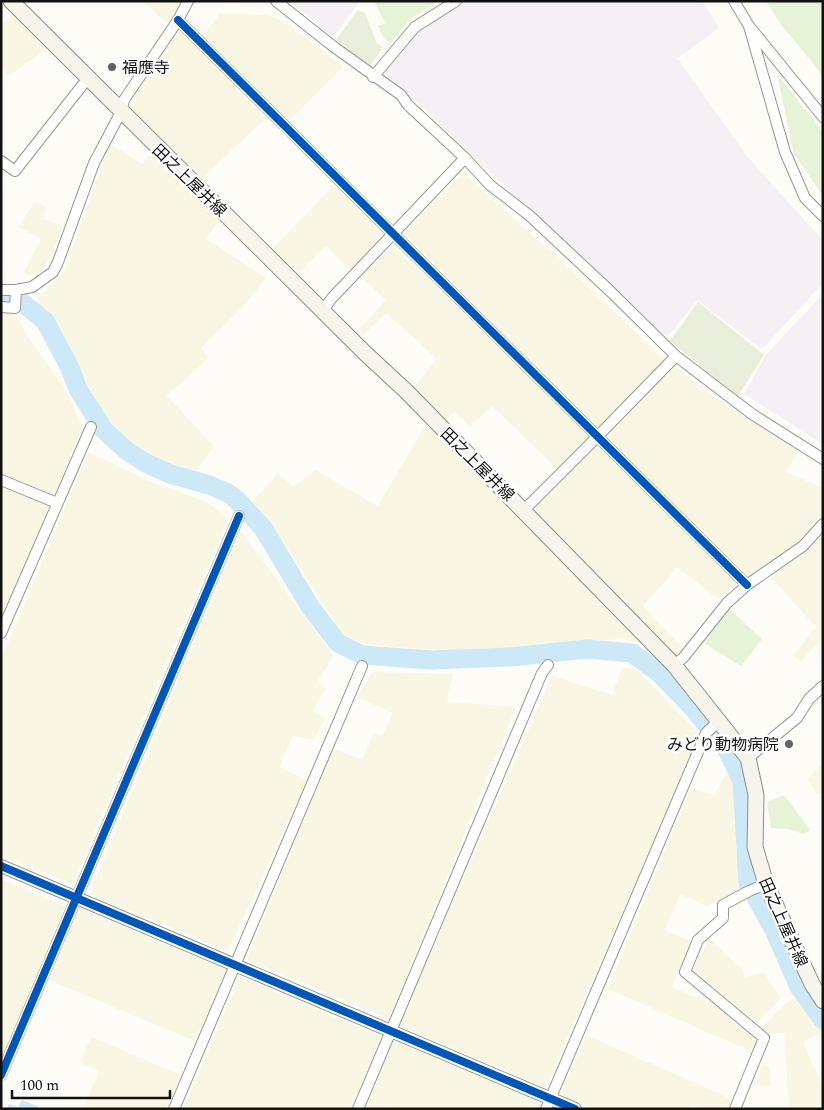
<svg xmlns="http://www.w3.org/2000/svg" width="824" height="1110" font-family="Spectral,'Noto Sans JP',serif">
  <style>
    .industrial { fill: #f5f0f3 }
    .farmland { fill: #f9f7e4 }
    .green { fill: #e7f3d7 }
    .cemetery { fill: #e9eedb }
    .water { fill: #cde8f7 }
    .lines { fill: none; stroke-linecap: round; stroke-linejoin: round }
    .river { stroke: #cde8f7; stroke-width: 19 }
    .minor-casing { stroke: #979795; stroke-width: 12 }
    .tertiary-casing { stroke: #979795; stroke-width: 14 }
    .secondary-casing { stroke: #8e8d8b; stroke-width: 17 }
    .minor { stroke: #fffffe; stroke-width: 10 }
    .tertiary { stroke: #fffffe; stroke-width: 12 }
    .secondary { stroke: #f6f4eb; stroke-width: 15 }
    .cycleway-casing { stroke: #fff; stroke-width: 11 }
    .cycleway { stroke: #0057b8; stroke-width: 8 }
    .poi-dot { fill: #646362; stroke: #fff; stroke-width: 2 }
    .labels { text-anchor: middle; stroke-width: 5; stroke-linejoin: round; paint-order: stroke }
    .poi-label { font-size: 16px; fill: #111; stroke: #fff; text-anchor: start }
    .street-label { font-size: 16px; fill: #111; stroke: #fff }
  </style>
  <rect width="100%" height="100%" fill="#fdfcf7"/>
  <path class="industrial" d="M289,1H360L333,37Z
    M467,1H702L719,28L677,58L747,156L823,241V283L762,349L697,300L667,337L384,72L419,30Z
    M823,294V444L744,394L766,355Z"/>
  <path class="farmland" d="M142,1H181L168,24Z
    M15,12L51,46L8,76L1,67V26Z
    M220,13L267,15L284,21L343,67L287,123L203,36Z
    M177,27L265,118L201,180L127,109Z
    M109,143L142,164L153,150L221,217L206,239L266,278L243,307L201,348L208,358L182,383L166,395L214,446L194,473L149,460L101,411L70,351L36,300L65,270Z
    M463,173L557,257L666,361L597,429L404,233Z
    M335,184L387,235L352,272L326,246L297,274L271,250Z
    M35,202L46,207L44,219L63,226L52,254L42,270L29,276L24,272L41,239L18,227Z
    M394,245L589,438L559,471L492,406L470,427L455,412L445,420L413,388L437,359L386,313L361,337L356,332L386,300L361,276Z
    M1,311L14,312L30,340L67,392L82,427L54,496L1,475Z
    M675,366L705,391L799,451L786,472L823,488V514L821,518L792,547L749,580L605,436Z
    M429,419L643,637L638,643L626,638L470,653L363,644L342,633L288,549L251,503L278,473L293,487L315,470L378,506Z
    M594,444L739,581L719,599L677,568L643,606L684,649L675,656L533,511L532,508Z
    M88,452L152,482L207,502L228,519L72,884L1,855V660Z
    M1,487L49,506L1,618Z
    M240,530L334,656L317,682L326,688L312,711L325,718L314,740L293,736L279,767L307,780L228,951L90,894Z
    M823,530V638L801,661L793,656L816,627L769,575Z
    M622,668H635L700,735L546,1087L399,1026L552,676L612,695Z
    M372,672L453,674L447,702L516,707L389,1019L247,959L333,749L362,759L374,734L382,736L393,713L357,697Z
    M823,763V791L818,794L807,779Z
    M728,770L736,777L738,807L736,849L745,887L707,906L680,894L665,930L693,942L672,987L718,1007L757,1041L753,1052L608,989L690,789L714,795Z
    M1,879L65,906L1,1061Z
    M79,908L226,969L195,1041L49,980Z
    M709,938L742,969L745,978L763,972L781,998L757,1023L693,969Z
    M240,977L382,1037L351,1109H183Z
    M800,994L823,1032L803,1042L823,1087V1109H789L784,1033H769L762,1027L785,1004Z
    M586,1035L734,1100L730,1109H704L691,1103L688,1109H594L561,1095Z
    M91,1037L181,1075L166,1109H83L99,1071L80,1062Z
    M394,1039L544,1099L540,1109H365Z
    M763,1063L770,1068L771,1086H754Z"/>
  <path class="green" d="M374,1H439L408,20L391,43L385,40L378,26L385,23Z
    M766,1H823V76L780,23Z
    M777,74L823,132V196L794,154Z
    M727,607L762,639L741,666L699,640Z
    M784,795L810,830L804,834L788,829L771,828L767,802Z"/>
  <path class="cemetery" d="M358,10L365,13L377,44L383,47L370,66L336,40Z
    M698,302L764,355L738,396L670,341Z"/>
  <path class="water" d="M22,1100L39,1107L38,1109H7L9,1104L18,1107Z"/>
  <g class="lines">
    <path class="river" d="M1,297L18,299L45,321L70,368L78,389L104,430L127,451L146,463L170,474L209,485L228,493L237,500L263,528L311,608L338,643L362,655L431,660L511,657L587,649L632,653L659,673L691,706L726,748L742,781L748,883L774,930L799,987L823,1020"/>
    <defs>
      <path id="minor" d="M276,1L334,47L401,95L408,105L465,158L490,185L530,216L610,291L676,356L752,414L823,459
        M734,1L749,26L823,117
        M178,20L747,585
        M749,26L785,152L805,198L823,216
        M373,77L415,27L456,1
        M1,161L15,171L88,78
        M1,290H16
        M1,307L15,308L16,290L32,287L53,272L58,262L94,163L121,112L124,100L178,20L188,1
        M323,310L332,298L465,158
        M1,480L57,503
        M524,510L597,437L676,356
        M1,633L91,427
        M674,665L683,658L727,603L747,585L803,546L823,524
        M748,758L797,718L809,699L823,686
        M1,1075L239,516
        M174,1109L362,666
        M358,1109L542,673L548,665
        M546,1109L706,733L719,721
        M735,1109L764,1038L685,972L698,940L723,918V905L749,891L766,884"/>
      <path id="tertiary" d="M1,866L575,1109"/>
      <path id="secondary" d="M11,1L365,353L407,392L674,665L748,758L756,795L755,847L766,884L812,984L823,1001"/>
    </defs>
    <use href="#minor" class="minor-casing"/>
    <use href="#tertiary" class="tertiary-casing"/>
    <use href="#secondary" class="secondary-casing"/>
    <use href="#minor" class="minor"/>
    <use href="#tertiary" class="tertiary"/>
    <use href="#secondary" class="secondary"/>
    <defs>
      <path id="cycleway" d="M178,20L747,585
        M1,866L575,1109
        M1,1075L239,516"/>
    </defs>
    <use href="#cycleway" class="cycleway-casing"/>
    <use href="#cycleway" class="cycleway"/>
  </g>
  <g class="poi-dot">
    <circle cx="112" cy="67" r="5"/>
    <circle cx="789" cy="744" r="5"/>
  </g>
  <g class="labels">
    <g class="poi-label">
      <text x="122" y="73">福應寺</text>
      <text x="779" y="750" text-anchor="end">みどり動物病院</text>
    </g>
    <g class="street-label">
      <text transform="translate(190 180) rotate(44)" y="6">田之上屋井線</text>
      <text transform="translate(478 464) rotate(45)" y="6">田之上屋井線</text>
      <text transform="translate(784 922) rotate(66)" y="6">田之上屋井線</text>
    </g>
  </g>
  <rect width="824" height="1110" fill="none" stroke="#111111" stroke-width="5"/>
  <path d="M12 1090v8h158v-8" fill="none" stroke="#111111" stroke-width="2.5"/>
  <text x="20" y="1090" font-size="15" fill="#111111" stroke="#ffffff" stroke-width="4" paint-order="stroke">100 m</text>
</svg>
